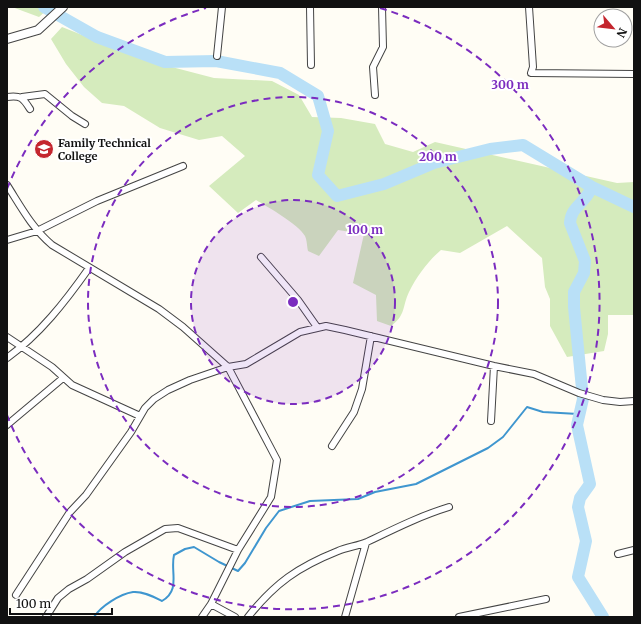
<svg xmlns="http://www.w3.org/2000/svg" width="641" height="624" font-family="Merriweather,serif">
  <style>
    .green { fill: #d5ebbd }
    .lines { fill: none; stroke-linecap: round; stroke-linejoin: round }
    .stream { stroke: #3f96cf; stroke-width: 2 }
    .river { stroke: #b9e0f7; stroke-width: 12 }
    .minor-casing { stroke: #444; stroke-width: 8 }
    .tertiary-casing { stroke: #444; stroke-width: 10 }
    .minor { stroke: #fff; stroke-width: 6 }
    .tertiary { stroke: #fff; stroke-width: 8 }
    .ring { fill: none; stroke: #7b2cbf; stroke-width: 2; stroke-dasharray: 7 5 }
    .labels { text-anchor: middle; stroke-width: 4; stroke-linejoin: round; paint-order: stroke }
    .poi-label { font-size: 11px; font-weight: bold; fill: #111; stroke: #fff; text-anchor: start }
    .centre { fill: #7b2cbf; stroke: #fff; stroke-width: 2 }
    .ring-label { font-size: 12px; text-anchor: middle; font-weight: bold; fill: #7b2cbf; stroke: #fff; stroke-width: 4; stroke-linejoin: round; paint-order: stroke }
  </style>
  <rect width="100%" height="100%" fill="#fffdf5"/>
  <path class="green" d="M12,7H50L39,17Z
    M62,27L145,60L214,78L272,81L299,95L312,117L341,118L375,124L385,144L413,152L435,142L617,183L634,182V315H608V334L604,351L567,357L550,326V299L545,287L542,258L507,226L460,253L441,250C428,261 417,276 409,292C402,307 406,315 391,326L377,321L376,295L353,283L364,234L338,230L319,256L308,251C307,247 307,240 305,236C298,224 268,207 256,200L238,213L209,186L245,156L222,136L199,140L160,128L124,106L102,103L84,87L66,64L51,39Z"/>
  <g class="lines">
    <path class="stream" d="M94,617C101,606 120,594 133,592C143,591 154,597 162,601C181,590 170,572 174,555L185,549L194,547L219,562L238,571L245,563L266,528L279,511L310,501L358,499L375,492L416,484L488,448L503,437L527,407L543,412L578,414"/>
    <path class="river" d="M44,7L97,37L165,62L216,61L280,73L318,96L328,131L318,175L337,196L384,184L434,163L490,149L523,145L592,187L634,207
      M592,187C590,191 588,195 585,198C578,207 571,210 570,223L585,261L584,273L574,292V307L583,399L577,425L590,484L580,498L578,507L586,541L578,577L603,617"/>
    <defs>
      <path id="minor" d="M310,7L311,65
        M529,7L533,67L531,73L634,74
        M217,56L222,7
        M375,95L373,67L383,47L382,7
        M7,97C21,95 23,98 30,109
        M22,97L45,94L72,116L85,124
        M7,185C21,207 32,228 52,245L159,309L183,327L228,367L277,460L271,497L238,550L211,604L202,617
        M7,240L37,231L97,201L183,166
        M261,257L298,300L317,327
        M7,337L52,367L72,385L140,416
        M7,358C40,334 65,302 89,268
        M491,421L494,366
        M7,425L63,378
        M332,446L354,412L362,389L371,336
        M618,554L634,550
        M16,595L70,512L86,495L131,432L145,408L154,399L168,390L190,380L228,367L246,364L300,332L326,326L345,330L494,366L534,374L579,393L603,400L620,402L634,401
        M211,604L235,617
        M46,617L58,598L69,589L87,579L125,552L165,529L178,528L238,550
        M248,617C275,583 298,567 338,551C347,547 358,546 367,542C394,529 420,516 449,507
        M345,617L366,543
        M459,617L546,599"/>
      <path id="tertiary" d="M7,39L38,30L63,7"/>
    </defs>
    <use href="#minor" class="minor-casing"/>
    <use href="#tertiary" class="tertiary-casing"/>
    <use href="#minor" class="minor"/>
    <use href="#tertiary" class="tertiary"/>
  </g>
  <circle cx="293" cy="302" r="102" fill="#7b2cbf" fill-opacity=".12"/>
  <g class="ring">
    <circle cx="293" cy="302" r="102"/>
    <circle cx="293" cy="302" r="205"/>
    <path d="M7 189A307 307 0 0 1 206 8M380 8A307 307 0 1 1 7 415"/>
  </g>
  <defs>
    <symbol id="school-disc" viewBox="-11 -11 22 22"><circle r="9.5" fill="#c4262e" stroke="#fff"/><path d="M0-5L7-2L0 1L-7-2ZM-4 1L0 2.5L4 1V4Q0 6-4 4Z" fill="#fff"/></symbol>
  </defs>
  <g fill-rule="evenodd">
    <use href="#school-disc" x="33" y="138" width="22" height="22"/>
  </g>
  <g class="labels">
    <g class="poi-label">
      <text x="58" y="147">Family Technical<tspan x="58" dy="13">College</tspan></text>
    </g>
  </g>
  <circle cx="293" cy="302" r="6" class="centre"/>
  <g class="ring-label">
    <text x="510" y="89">300 m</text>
    <text x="438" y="161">200 m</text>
    <text x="365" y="234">100 m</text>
  </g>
  <rect width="641" height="624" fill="none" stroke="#111111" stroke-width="16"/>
  <g transform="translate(613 28) rotate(118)"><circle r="19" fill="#ffffff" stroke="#a0a0a0"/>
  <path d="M0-3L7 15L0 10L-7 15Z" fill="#c4262e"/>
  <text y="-6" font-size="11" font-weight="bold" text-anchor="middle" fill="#111111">N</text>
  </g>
  <path d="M10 608v6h102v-6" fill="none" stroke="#111111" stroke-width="2"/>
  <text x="16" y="608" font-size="12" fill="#111111" stroke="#ffffff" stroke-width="3" paint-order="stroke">100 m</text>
</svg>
